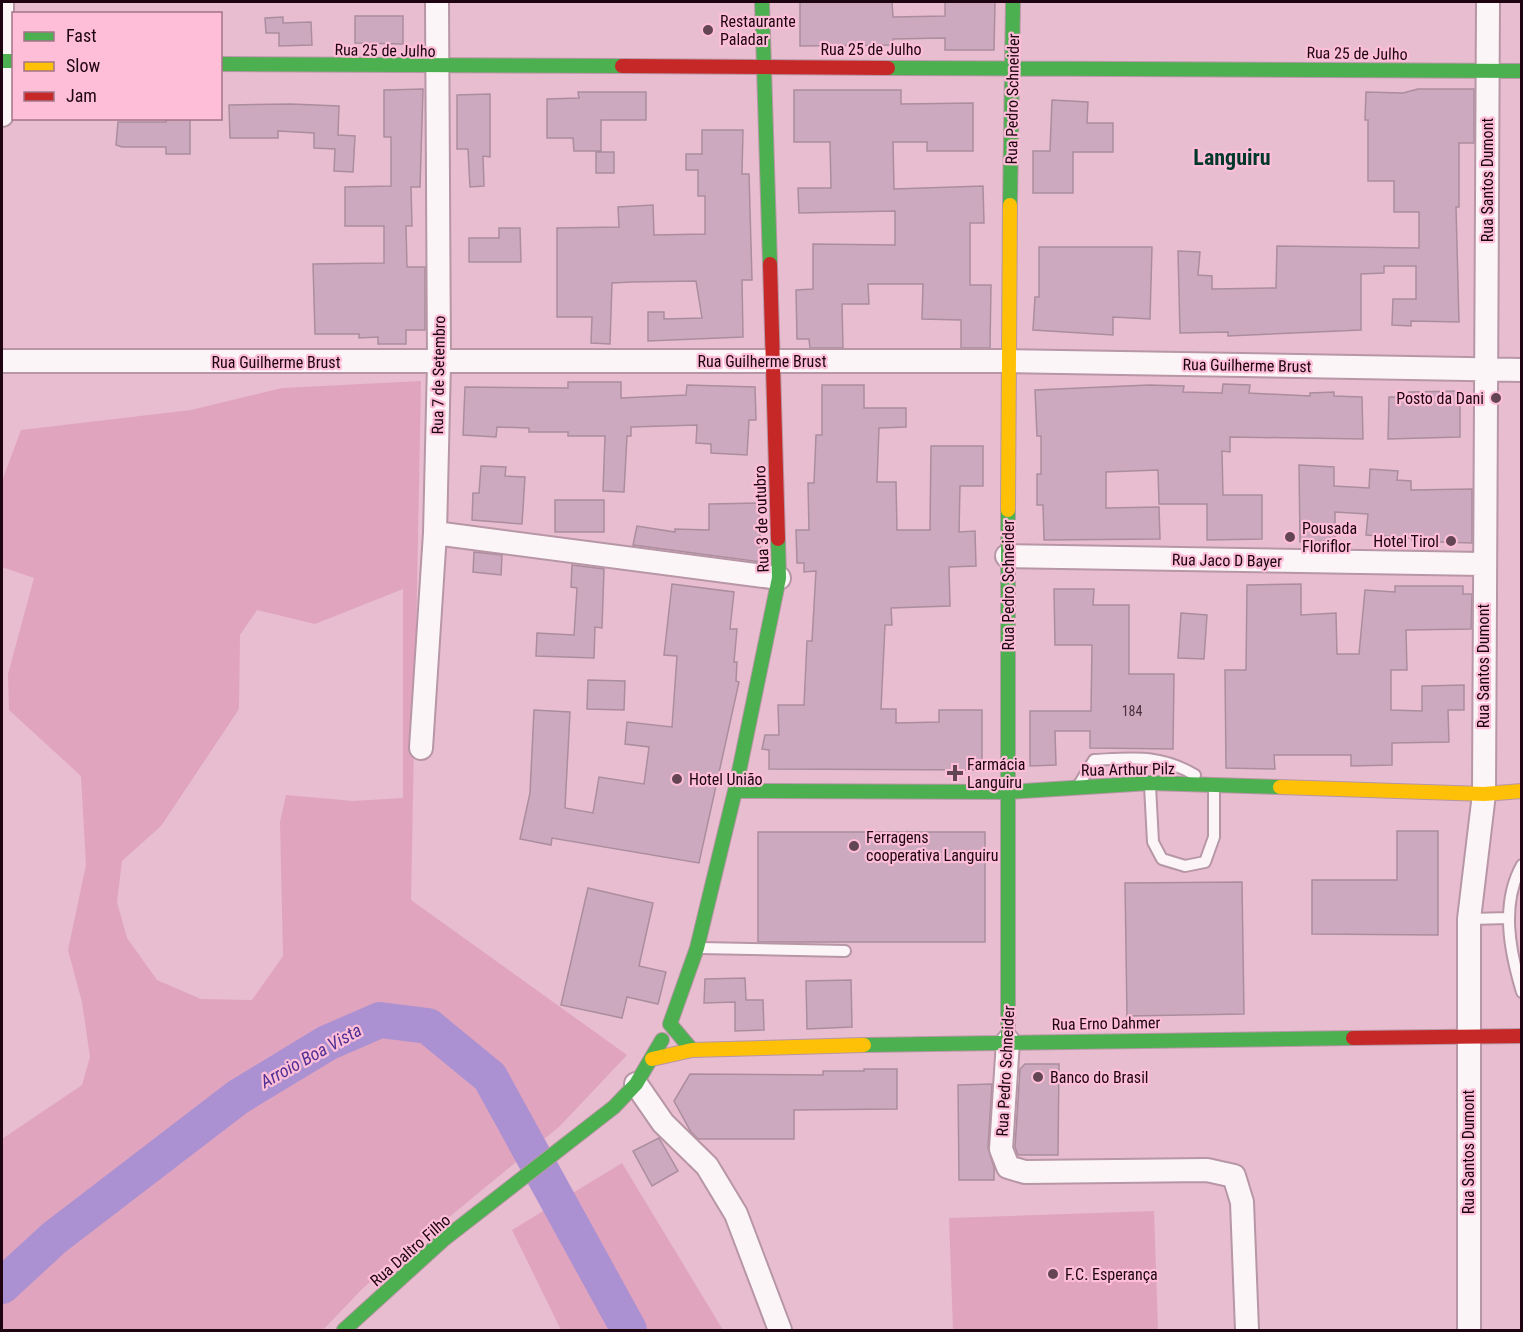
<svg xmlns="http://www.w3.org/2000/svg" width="1523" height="1332" font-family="'Roboto Condensed',sans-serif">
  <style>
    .green { fill: #e0a4be; fill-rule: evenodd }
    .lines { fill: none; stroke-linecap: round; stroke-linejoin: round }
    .river { stroke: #ab91d2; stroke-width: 36 }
    .building { fill: #cca9bf; stroke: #ab8d9e; stroke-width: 1.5 }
    .lane-casing { stroke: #b796a5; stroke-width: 14 }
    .street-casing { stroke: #b796a5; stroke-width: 26 }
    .fast-casing { stroke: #b796a5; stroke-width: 16 }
    .slow-casing { stroke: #b796a5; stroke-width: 16 }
    .jam-casing { stroke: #b796a5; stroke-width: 16 }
    .lane { stroke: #fcf5f8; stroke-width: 10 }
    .street { stroke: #fcf5f8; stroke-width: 22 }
    .fast { stroke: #4caf50; stroke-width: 14 }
    .slow { stroke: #ffc107; stroke-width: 14 }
    .jam { stroke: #c62828; stroke-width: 14 }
    .poi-dot { fill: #644553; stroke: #febed8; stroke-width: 2 }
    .labels { text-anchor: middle; stroke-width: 4.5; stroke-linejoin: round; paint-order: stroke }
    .number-label { font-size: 14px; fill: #4a2f3e }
    .poi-label { font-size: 16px; fill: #1d0410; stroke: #febed8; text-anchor: start }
    .street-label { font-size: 16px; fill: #1d0410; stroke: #febed8 }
    .water-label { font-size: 18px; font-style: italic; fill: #4f3094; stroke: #febed8 }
    .district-label { font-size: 22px; font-weight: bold; fill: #00382c; stroke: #febed8 }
  </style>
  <rect width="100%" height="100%" fill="#e8bdd0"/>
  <path class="green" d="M421,381L411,900L627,1055L560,1126L363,1288L323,1330H2V1139L82,1085L90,1057L82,1002L68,950L86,865L81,776L9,710L8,674L34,578L2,567V481L21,430L191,410L282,388ZM403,589V798L353,801L286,795L280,822L283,956L252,1000L201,999L157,980L127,938L117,902L122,861L161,826L239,709L240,635L257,610L315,624Z
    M622,1163L723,1330H561L512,1230Z
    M1154,1211L1158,1330H953L949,1218Z"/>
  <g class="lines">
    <path class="river" d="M2,1286L54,1238L238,1097L327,1043L380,1020L428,1026L490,1077L629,1330"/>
  </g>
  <path class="building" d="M800,2H892L893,17L945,16V2H995L994,50H945V38L893,39V45L800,46Z
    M355,16H403V44L355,43Z
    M283,17V23L311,22L312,45L279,46V33H266L265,18Z
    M423,89L420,187H411L412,226H406L407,267H425V330H406V344H378V337L359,338V334H315L313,264L384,263V226H345V187L391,186V137H384V90Z
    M1418,89H1474V143H1459V207H1456L1459,322L1411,321V326L1392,325L1393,299H1416V266H1384V273L1361,274V330L1228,336V332L1180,333L1178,251L1200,252L1198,275L1212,276V289L1276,288L1277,246L1419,248V212H1394V181H1368V120H1365L1366,92L1403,93Z
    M794,90H901V104L973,103V151H927V142H893L894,189L983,186L984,223H970V285H991L990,348H961V320L922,319L923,284H868L869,304H842L843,348H810L809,339H797L796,290L813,289V244L895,245V211L799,213L798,188H831L830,142H794Z
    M578,92H646V120H601V151H574L573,138H547V99L579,98Z
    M490,94V157L483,156L484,186L470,187L468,149H457V95Z
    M1052,100L1088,102L1087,123H1113V152H1073V193H1033V151H1050Z
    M291,104L339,106L338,135L355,136L353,172L334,171L335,149L314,148V133L278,131V138H230L229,105Z
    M166,118H190V154H166V147H122L116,145L118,122H166Z
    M702,130H743L742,174H749L752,280H742L743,337L648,341V312H664V319L702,318L696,281L632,282L612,283L610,344L591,343L592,317H557V228L619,227L618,207L653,205L654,235L705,234V196H698V170H686V154H702Z
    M596,152H614V173H596Z
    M499,228H520L521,262H469V238H499Z
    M1039,247H1152L1150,319L1113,317V335L1033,330L1035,297H1039Z
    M568,382H621V398L686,395L687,385L755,387L756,420H749L747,455L711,453V444L696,443L697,425L631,427V436H627L624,492L603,491L605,436H568V432H529V428L497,427L496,437L463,435L465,387L568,388Z
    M1223,384L1250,385L1249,393L1310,396V393L1334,392V396L1362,397L1363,439L1230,437V452L1222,451L1223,495H1262V539L1207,540V504H1159L1158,470L1106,472V508L1159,507L1160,539L1044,540L1043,505H1037V474H1041V436H1037L1035,390L1149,385L1184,386L1183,392L1222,393Z
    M822,385H864V408H906V427L879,428L877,482H896L897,530H930L931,446H983V486H960L959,532L975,531L976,566L949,567L950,606L891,608L892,625H885L881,709H896V723L939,722V710H982V770L769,769V750L762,749L765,735H779L778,705H804L807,641H812L816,571L804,572V563H797L796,530H809L808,483H814L816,435H822Z
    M1460,391V437L1388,439L1389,397H1409V392Z
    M1299,465L1334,467V486L1369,488L1370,469L1398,471L1397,480L1411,481V490L1472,489V543L1412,541V538L1366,535L1368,514L1335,512V541L1300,542Z
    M481,466L506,467L505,476L525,477L522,524L472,520L473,493H479Z
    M555,500H604V532H555Z
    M759,503L761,562L633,545L637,526L675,532V529L709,530V504Z
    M474,552L502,555L501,575L473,572Z
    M572,565L604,569L602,628L595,627L594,658L536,656L537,633L574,635L577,588L571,587Z
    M672,584L734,592L730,629H737L734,662H737L736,681L739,682L699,863L552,838L551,845L520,839L530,793L534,710L570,712L565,808L593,813L599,777L644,784L649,747L625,744L627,722L672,727L677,656L664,655Z
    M1301,584V615L1336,613L1337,654H1359L1365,590L1395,592V586H1463V594H1472L1471,629L1406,630L1407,670H1391V710L1422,711V686L1464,685V710H1448L1449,742L1392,743V765L1351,766V755H1274L1275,769L1226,768L1225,670H1246L1247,585Z
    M1054,589H1094L1093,605H1129V674H1174L1173,749L1090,748V731H1055L1056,765L1030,766V711H1091L1092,645H1055Z
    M1181,613L1207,615L1204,659L1178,658Z
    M588,680L625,681L624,710L587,709Z
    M1397,831H1438V935L1312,934V880H1397Z
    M758,832H985V942H758Z
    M1242,882L1244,1014L1127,1016L1125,883Z
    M588,888L653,903L639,966L666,972L658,1004L627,997L622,1018L561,1005Z
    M745,978L746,1000H763L764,1030L735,1031V1002L704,1003L705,979Z
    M851,980L852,1027L807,1029L806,981Z
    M1025,1064H1059L1058,1155H1018L1015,1147L1020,1069Z
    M864,1069H897V1109L794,1110V1139H698L691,1132L674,1101L690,1074L823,1075V1071H864Z
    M992,1084L988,1148L994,1167V1180H959L958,1085Z
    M659,1138L678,1171L652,1186L633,1151Z"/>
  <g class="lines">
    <defs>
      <path id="lane" d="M1080,783L1094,760C1134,758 1159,754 1195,775
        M1150,786L1153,842L1162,859L1185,866L1205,862L1214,837V789
        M1522,865C1500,904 1510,952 1522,992
        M1469,919L1509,918
        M700,948L845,951"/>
      <path id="street" d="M2,115V2
        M2,361H1008L1522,370
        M435,533L779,578
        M1007,556L1483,564
        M421,748L435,533L439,363L437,2
        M1008,1041L1001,1149L1008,1167L1025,1172L1207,1170L1234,1176L1242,1202L1247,1330
        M636,1084L663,1123L707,1166L736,1214L780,1330
        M1469,1330V919L1484,794L1488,2"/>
      <path id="fast" d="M762,2L770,264
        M2,61H14
        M220,64L622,66
        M888,68L1522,71
        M1010,205L1013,2
        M1008,510V1041
        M735,791L1008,792L1150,783L1280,787
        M864,1045L1353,1038
        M692,1050L670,1024L697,948L735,791L779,578L778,539
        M344,1330L443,1240L614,1107L636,1084L662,1040"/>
      <path id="slow" d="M1008,510L1010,205
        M1280,787L1484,794L1522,791
        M652,1059L692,1050L864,1045"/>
      <path id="jam" d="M622,66L888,68
        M770,264L778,539
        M1353,1038L1522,1036"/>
    </defs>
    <use href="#lane" class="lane-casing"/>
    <use href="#street" class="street-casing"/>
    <use href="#fast" class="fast-casing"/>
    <use href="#slow" class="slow-casing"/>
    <use href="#jam" class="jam-casing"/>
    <use href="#lane" class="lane"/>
    <use href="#street" class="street"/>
    <use href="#fast" class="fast"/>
    <use href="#slow" class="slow"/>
    <use href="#jam" class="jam"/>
  </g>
  <g class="poi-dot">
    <circle cx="708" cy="30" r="6"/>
    <circle cx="1496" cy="398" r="6"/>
    <circle cx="1290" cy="537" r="6"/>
    <circle cx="1451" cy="541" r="6"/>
    <path d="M952 764h6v6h6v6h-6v6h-6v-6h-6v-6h6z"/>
    <circle cx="677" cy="779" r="6"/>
    <circle cx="854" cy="846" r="6"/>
    <circle cx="1038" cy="1077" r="6"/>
    <circle cx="1053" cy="1274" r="6"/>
  </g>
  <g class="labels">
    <g class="number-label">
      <text x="1132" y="716">184</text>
    </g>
    <g class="poi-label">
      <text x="720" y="27">Restaurante<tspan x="720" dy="18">Paladar</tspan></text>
      <text x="1484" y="404" text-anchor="end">Posto da Dani</text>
      <text x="1302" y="534">Pousada<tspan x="1302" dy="18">Floriflor</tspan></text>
      <text x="1439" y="547" text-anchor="end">Hotel Tirol</text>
      <text x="967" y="770">Farmácia<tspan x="967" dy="18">Languiru</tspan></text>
      <text x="689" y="785">Hotel União</text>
      <text x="866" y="843">Ferragens<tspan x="866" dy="18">cooperativa Languiru</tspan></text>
      <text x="1050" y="1083">Banco do Brasil</text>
      <text x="1065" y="1280">F.C. Esperança</text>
    </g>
    <g class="street-label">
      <text x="871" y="55">Rua 25 de Julho</text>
      <text transform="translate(385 50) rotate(1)" y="6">Rua 25 de Julho</text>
      <text transform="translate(1357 53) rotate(1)" y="6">Rua 25 de Julho</text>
      <text transform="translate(1012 99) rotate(-89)" y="6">Rua Pedro Schneider</text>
      <text transform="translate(1487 180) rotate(-90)" y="6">Rua Santos Dumont</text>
      <text x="762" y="367">Rua Guilherme Brust</text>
      <text x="276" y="368">Rua Guilherme Brust</text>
      <text transform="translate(1247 365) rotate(1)" y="6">Rua Guilherme Brust</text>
      <text transform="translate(438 375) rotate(-89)" y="6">Rua 7 de Setembro</text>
      <text transform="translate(761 519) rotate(-92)" y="6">Rua 3 de outubro</text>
      <text transform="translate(1227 560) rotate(1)" y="6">Rua Jaco D Bayer</text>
      <text transform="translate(1008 585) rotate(-90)" y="6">Rua Pedro Schneider</text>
      <text transform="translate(1483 666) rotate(-90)" y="6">Rua Santos Dumont</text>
      <text transform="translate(1128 769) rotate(-1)" y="6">Rua Arthur Pilz</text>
      <text transform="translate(1106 1023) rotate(-1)" y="6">Rua Erno Dahmer</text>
      <text transform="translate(1005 1071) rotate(-87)" y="6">Rua Pedro Schneider</text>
      <text transform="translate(1468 1152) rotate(-90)" y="6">Rua Santos Dumont</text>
      <text transform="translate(410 1250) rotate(-41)" y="6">Rua Daltro Filho</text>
    </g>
    <g class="water-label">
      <text transform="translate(311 1056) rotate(-29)" y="6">Arroio Boa Vista</text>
    </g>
    <g class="district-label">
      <text x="1232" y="165">Languiru</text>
    </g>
  </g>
  <rect width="1523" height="1332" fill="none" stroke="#1d0410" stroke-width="6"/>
  <rect x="12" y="12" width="210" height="108" fill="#febed8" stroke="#a47488" stroke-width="1.5"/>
  <rect x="24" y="32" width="30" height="9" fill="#4caf50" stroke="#a47488" stroke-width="1.5"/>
  <text x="66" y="42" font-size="18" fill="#1d0410">Fast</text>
  <rect x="24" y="62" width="30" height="9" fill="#ffc107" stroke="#a47488" stroke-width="1.5"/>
  <text x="66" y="72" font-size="18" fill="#1d0410">Slow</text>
  <rect x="24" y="92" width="30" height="9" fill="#c62828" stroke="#a47488" stroke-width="1.5"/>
  <text x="66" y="102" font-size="18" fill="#1d0410">Jam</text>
</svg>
